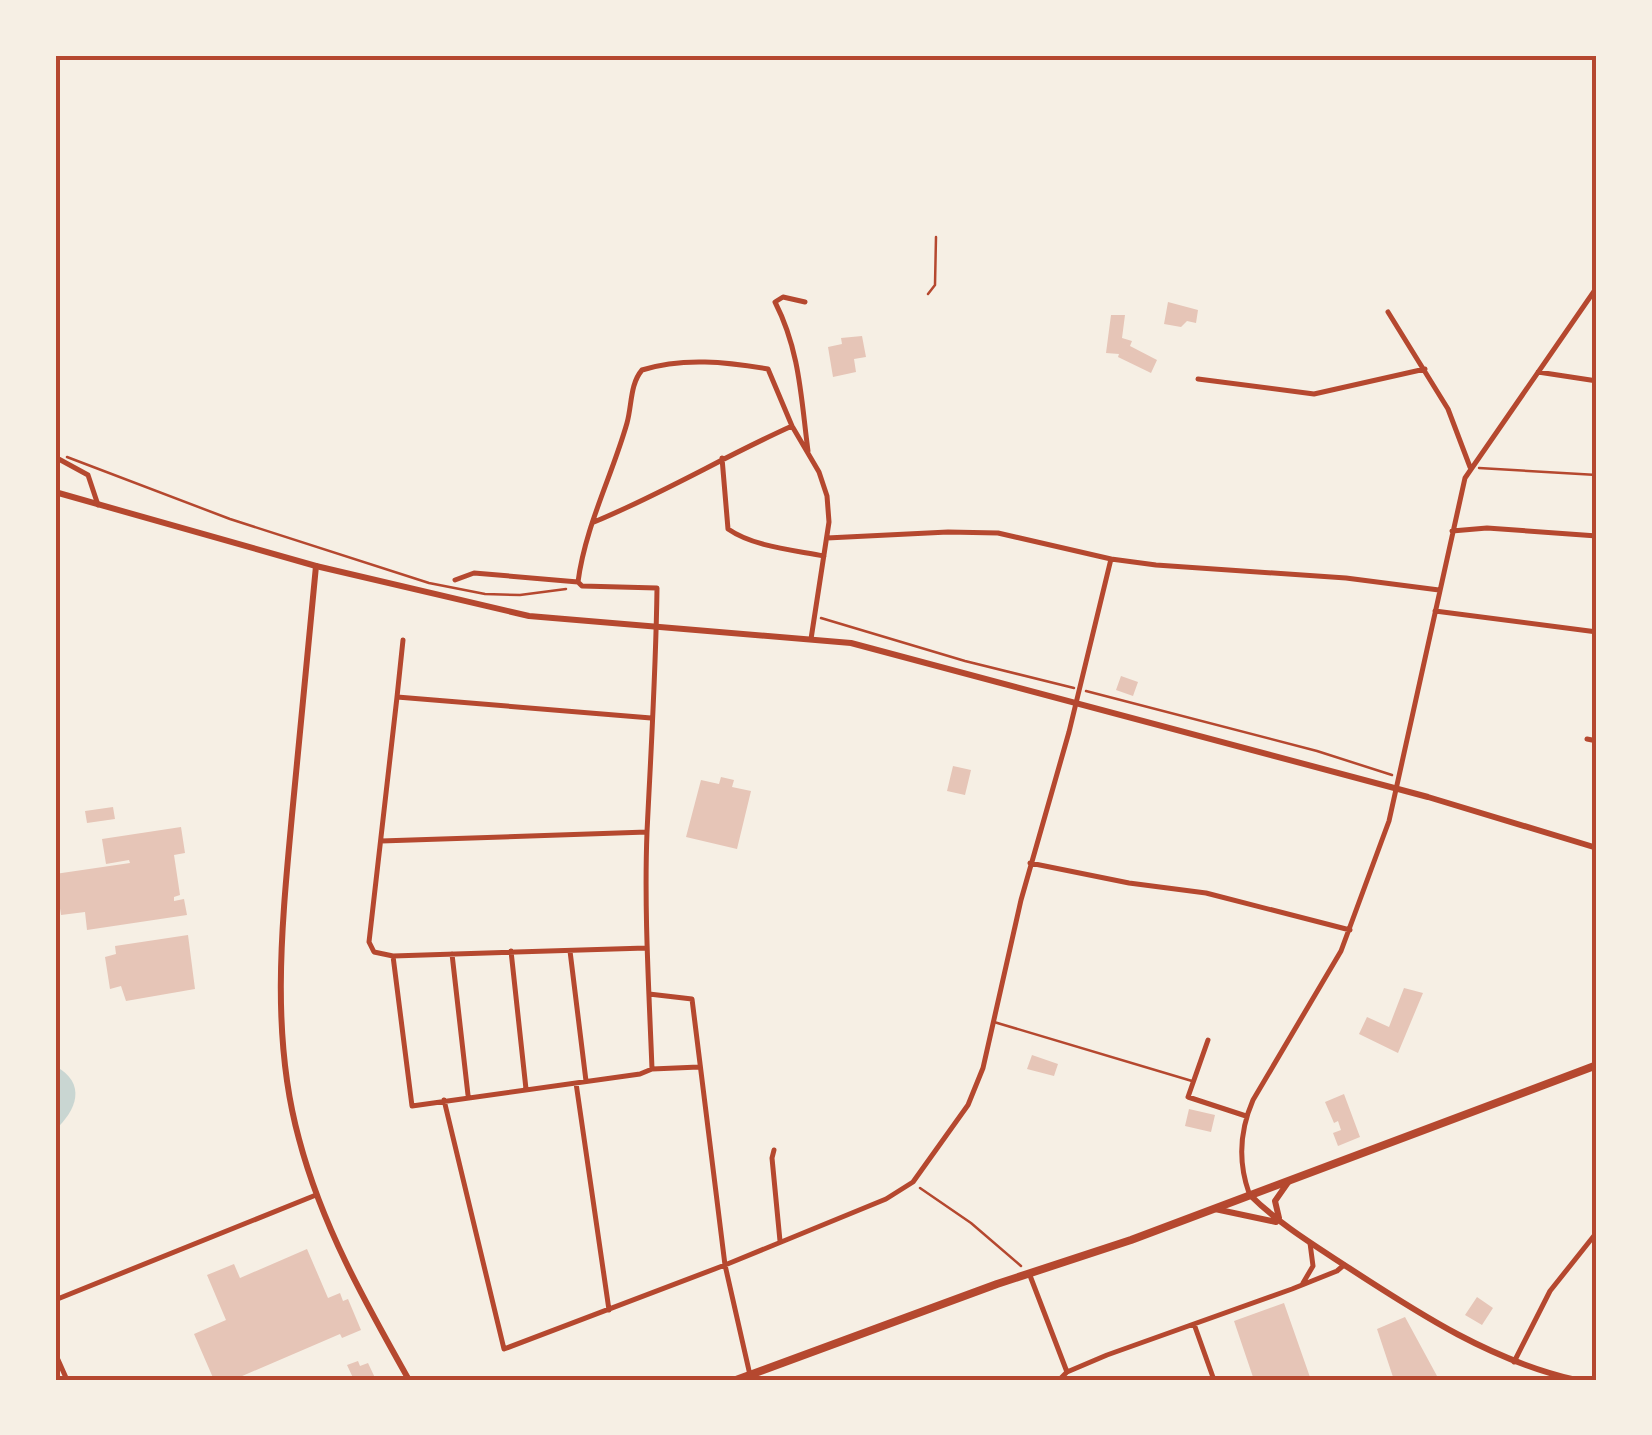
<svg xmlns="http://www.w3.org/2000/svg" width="1652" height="1435" font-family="'Alegreya Sans',sans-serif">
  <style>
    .water { fill: #c9d6d2 }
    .building { fill: #e6c5b7 }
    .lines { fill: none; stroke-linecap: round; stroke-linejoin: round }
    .path { stroke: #b5482f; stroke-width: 2.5 }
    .service { stroke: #b5482f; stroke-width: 2.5 }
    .minor { stroke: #b5482f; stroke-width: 5 }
    .tertiary { stroke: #b5482f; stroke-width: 6 }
    .secondary { stroke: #b5482f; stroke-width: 6 }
    .primary { stroke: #b5482f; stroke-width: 8 }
    .neatline { fill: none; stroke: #b5482f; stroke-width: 4 }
  </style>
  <rect width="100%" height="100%" fill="#f6efe4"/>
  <path class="water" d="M55,1066C87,1083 77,1110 55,1130Z"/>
  <path class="building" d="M1168,302L1198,310L1196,323L1187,321L1181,327L1164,324Z
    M1111,315H1125L1122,338L1132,341L1130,346L1157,360L1151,373L1118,357L1119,354L1106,353Z
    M862,336L866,357L854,359L856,372L833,377L828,347L842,344L841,338Z
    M1121,676L1138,682L1133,696L1116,690Z
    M953,766L971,770L965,795L947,791Z
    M721,777L734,780L732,787L751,791L737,849L686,837L701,780L719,784Z
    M113,807L115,819L87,823L85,811Z
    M181,827L185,853L174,855L180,895L174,897V901L184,899L187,915L87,930L85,912L61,915L55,874L130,863L129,860L106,864L102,839Z
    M188,935L195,989L126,1001L121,986L110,989L105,957L116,954L115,946Z
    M1404,988L1423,993L1398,1053L1359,1034L1367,1017L1389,1027Z
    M1032,1055L1058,1064L1054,1076L1027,1069Z
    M1344,1094L1360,1137L1338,1146L1333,1133L1341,1130L1338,1121L1334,1123L1325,1102Z
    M1189,1109L1215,1115L1211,1132L1185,1126Z
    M307,1249L328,1298L340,1293L343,1301L348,1299L361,1330L342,1338L340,1334L233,1380H214L194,1334L226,1320L207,1275L234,1264L240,1278Z
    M1477,1297L1493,1308L1482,1325L1465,1315Z
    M1284,1303L1311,1380H1254L1234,1321Z
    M1405,1317L1437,1376V1380H1394L1377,1329Z
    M358,1361L360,1366L368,1363L376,1380H354L347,1365Z"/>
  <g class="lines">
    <path class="path" d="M928,294L935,285L936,237
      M67,457L230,519L429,583L485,594L520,595L566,589
      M1479,468L1597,475
      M821,618L965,661L1074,688
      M1086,691L1317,751L1392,775
      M920,1188L971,1223L1021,1266"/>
    <path class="service" d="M994,1022L1192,1081"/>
    <path class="minor" d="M805,302L783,297L775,302C800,351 801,398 808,451
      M1388,312L1448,409L1470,467
      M1538,372L1597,381
      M1198,379L1314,394L1425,369
      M55,457L88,475L98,505
      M722,458L728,529C754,547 794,550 824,556
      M594,522C662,494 725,456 792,426
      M1452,531L1487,528L1597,536
      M827,538L948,532L998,533L1111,559L1156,565L1346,578L1439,590
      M455,580L474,573L578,582
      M1435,611L1597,632
      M403,640L397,697L651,718
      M397,697L369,942L374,952L393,956L646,948
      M1587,739L1597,741
      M381,841L647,832
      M1030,863L1129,883L1206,893L1350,930
      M511,951L526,1089
      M570,951L586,1081
      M452,954L468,1095
      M393,956L412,1106L640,1074L652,1069
      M649,994L692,999L725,1265L750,1375
      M1208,1040L1188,1097L1246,1116
      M699,1067L652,1069C649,990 644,911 647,832C651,750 656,669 657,588L582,586L578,582C585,527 612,476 627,423C632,405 630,384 642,370C683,357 727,362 768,369L792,426L819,472L827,496L829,522L811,639
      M576,1083L609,1310
      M444,1100L504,1349L725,1265L886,1199L913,1182L968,1105L983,1068L1021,900L1069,732L1111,559
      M774,1150L772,1158L780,1241
      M1249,1193C1238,1162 1240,1130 1253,1100L1341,951L1389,821L1465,478L1597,287
      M1029,1273L1067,1372
      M1303,1283L1313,1266L1310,1243
      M55,1300L316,1195
      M1194,1324L1214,1380
      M55,1353L67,1380
      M1514,1362L1550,1291L1597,1232
      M1059,1380L1067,1372L1107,1355L1292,1289L1337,1271L1344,1265"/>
    <path class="tertiary" d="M316,566C308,649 300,732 292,815C282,923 270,1034 299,1139C322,1226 365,1302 409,1380"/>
    <path class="secondary" d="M55,492L316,566L529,616L851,643L1428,797L1597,848
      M1250,1195C1279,1224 1314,1245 1349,1268C1421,1315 1492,1361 1576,1380
      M1215,1209L1276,1222
      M1279,1218L1275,1201L1289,1181"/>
    <path class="primary" d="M736,1380L997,1284L1131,1240L1597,1065"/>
  </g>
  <rect width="1652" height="1435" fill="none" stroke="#f6efe4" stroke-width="115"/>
  <rect x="58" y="58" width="1536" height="1320" class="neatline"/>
</svg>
